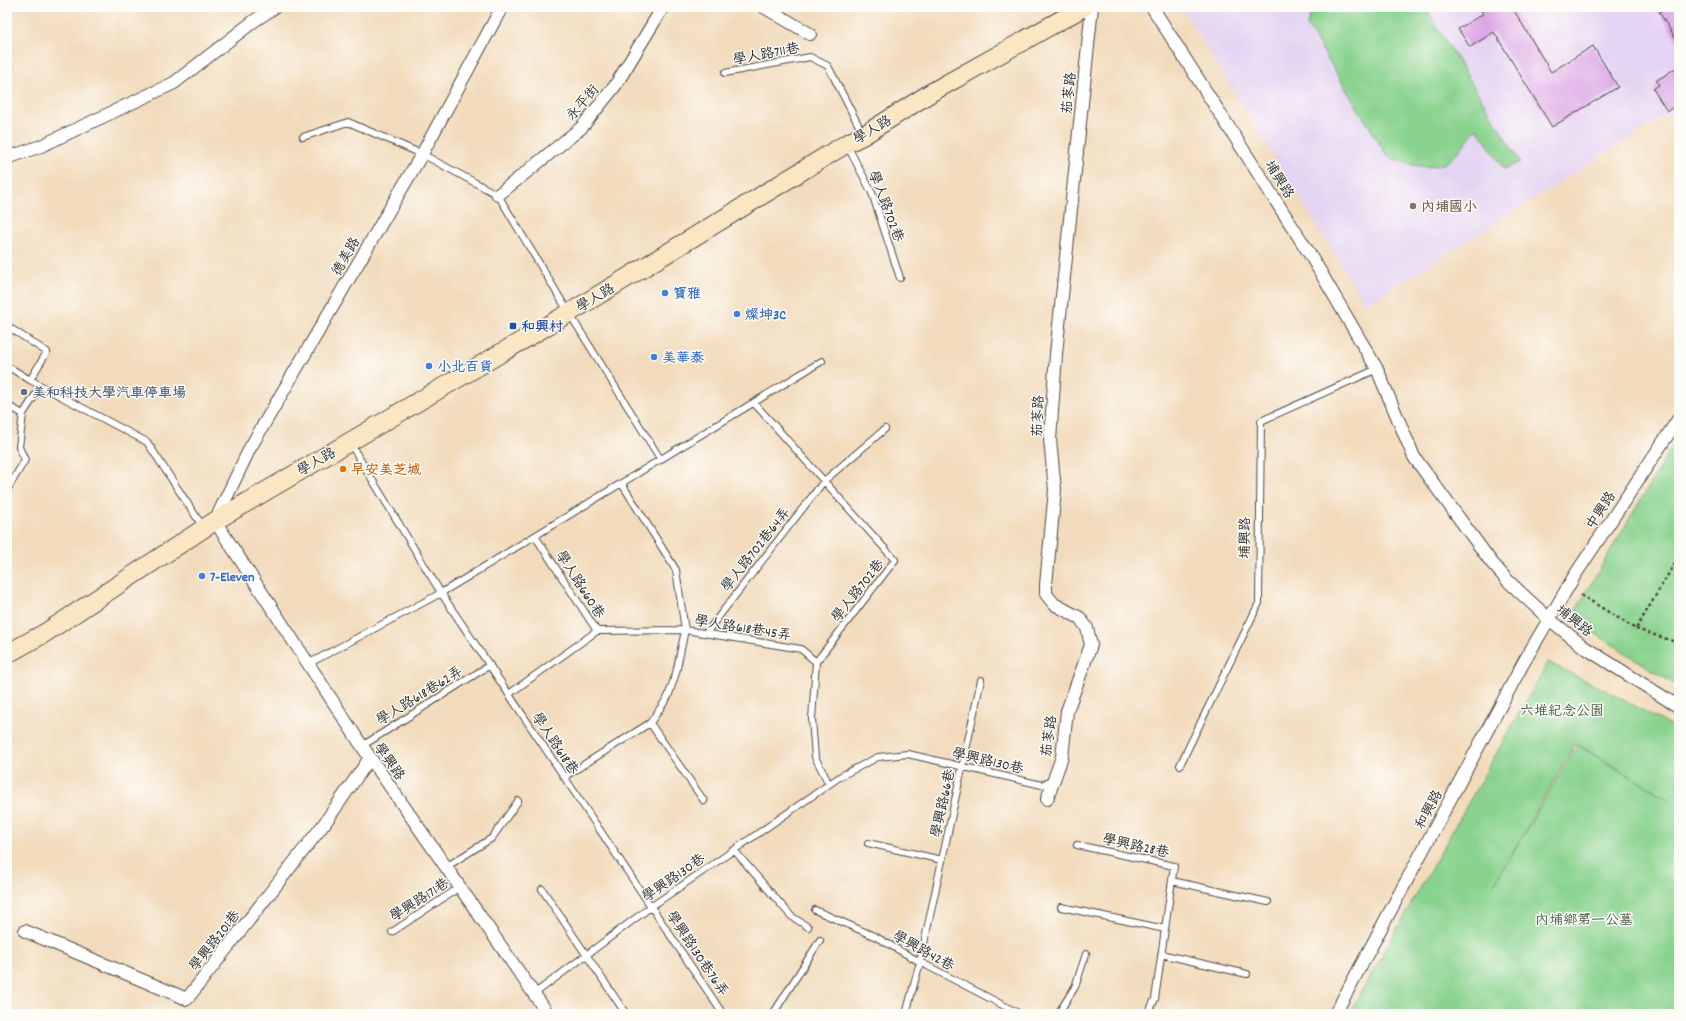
<svg xmlns="http://www.w3.org/2000/svg" width="1686" height="1021" font-family="Dekko,'LXGW WenKai TC',sans-serif">
  <style>
    .built { fill: #e4d3f2 }
    .green { fill: #8ad38f; stroke: #5a7f5d; fill-rule: evenodd }
    .building { fill: #dba5e5 }
    .lines { fill: none; stroke-linecap: round; stroke-linejoin: round }
    .lane-casing { stroke: #494541; stroke-width: 8 }
    .street-casing { stroke: #494541; stroke-width: 14 }
    .secondary-casing { stroke: #494541; stroke-width: 20 }
    .path { stroke: #494541; stroke-width: 2.5; stroke-dasharray: 3 3; stroke-linecap: butt }
    .lane { stroke: #fff; stroke-width: 6 }
    .street { stroke: #fff; stroke-width: 12 }
    .secondary { stroke: #fbe6c3; stroke-width: 18 }
    .education-dot { fill: #8d6e63; stroke: #fdfcf7; stroke-width: 1.5 }
    .shop-dot { fill: #3f7fe0; stroke: #fdfcf7; stroke-width: 1.5 }
    .transit-dot { fill: #1a4fb4; stroke: #fdfcf7; stroke-width: 1.5 }
    .service-dot { fill: #5c6f8a; stroke: #fdfcf7; stroke-width: 1.5 }
    .food-dot { fill: #e8710a; stroke: #fdfcf7; stroke-width: 1.5 }
    .labels { text-anchor: middle; stroke-width: 3; stroke-linejoin: round; paint-order: stroke }
    .street-label { font-size: 14px; fill: #2b2b2b; stroke: #fdfcf7 }
    .education-label { font-size: 14px; font-weight: bold; fill: #785e54; stroke: #fdfcf7; text-anchor: start }
    .shop-label { font-size: 14px; font-weight: bold; fill: #366cbe; stroke: #fdfcf7; text-anchor: start }
    .transit-label { font-size: 14px; font-weight: bold; fill: #164399; stroke: #fdfcf7; text-anchor: start }
    .service-label { font-size: 14px; font-weight: bold; fill: #4e5e75; stroke: #fdfcf7; text-anchor: start }
    .food-label { font-size: 14px; font-weight: bold; fill: #c56008; stroke: #fdfcf7; text-anchor: start }
    .park-label { font-size: 14px; fill: #485d49; stroke: #fdfcf7 }
  </style>
  <rect width="100%" height="100%" fill="#fdfcf7"/>
  <filter id="ink" filterUnits="userSpaceOnUse"><feTurbulence type="fractalNoise" baseFrequency=".025" numOctaves="2"/><feDisplacementMap in="SourceGraphic" scale="8" xChannelSelector="R" yChannelSelector="G"/><feConvolveMatrix kernelMatrix="1 2 1 2 8 2 1 2 1" color-interpolation-filters="sRGB"/></filter>
  <filter id="wash" filterUnits="userSpaceOnUse"><feTurbulence type="fractalNoise" baseFrequency=".012" numOctaves="4" result="noise"/><feDisplacementMap in="SourceGraphic" scale="16" xChannelSelector="R" yChannelSelector="G"/><feGaussianBlur stdDeviation="0.9" result="paint"/><feColorMatrix in="noise" values="0 0 0 0 0 0 0 0 0 0 0 0 0 0 0 0 0 1.4 0 .05"/><feComposite in="paint" operator="in"/></filter>
  <g filter="url(#wash)">
    <rect width="100%" height="100%" fill="#f2dbbc"/>
    <path class="built" d="M1188,7H1679V107L1366,305L1183,10Z"/>
    <path class="green" d="M1313,7H1425L1520,162L1504,169L1477,128C1469,137 1456,158 1445,163C1426,171 1405,164 1387,156L1307,25Z
      M1679,435V687L1571,618Z
      M1548,662L1628,702L1679,731V1014H1349ZM1575,743L1670,800L1577,745L1493,886Z"/>
    <g id="blocks">
      <path class="building" d="M1479,7H1512L1551,72L1593,46L1618,87L1552,127L1494,32L1470,47L1458,29L1483,14Z
        M1668,7H1679V44L1659,12Z
        M1679,66V104L1667,111L1653,89L1659,85L1656,81Z"/>
    </g>
  </g>
  <g filter="url(#ink)">
    <use href="#blocks" fill-opacity="0" stroke="#494541" stroke-width="1"/>
    <g class="lines">
      <defs>
        <path id="lane" d="M725,73L810,57L828,66L863,134
          M303,137L348,122L422,154L498,195L569,313L661,460
          M847,145L872,193L900,278
          M7,326L47,352L30,380L7,366
          M30,380L147,442L203,527
          M754,403L895,560L816,662
          M7,405L23,414L19,447L25,460L7,490
          M23,414L41,386
          M350,443L441,593L723,1014
          M535,536L597,631L685,630L801,649L816,662
          M706,633L824,481L885,429
          M816,662L812,719L815,757L829,784
          M308,664L441,593L822,361
          M509,694L597,631
          M650,723L704,801
          M362,746L490,665
          M1180,765L1259,603L1261,421L1377,369
          M564,777L650,723L668,697L676,673L685,630L676,570L622,484
          M868,843L942,860
          M1077,845L1174,866L1155,999L1148,1014
          M734,850L791,916L808,927
          M446,867L492,838L518,801
          M1172,881L1268,902
          M542,889L626,1014
          M1061,907L1165,929
          M815,910L876,937L920,962L1020,1014
          M392,932L460,887
          M1161,954L1247,974
          M534,994L652,906L734,850L841,776L878,757L908,754L1042,785L1054,780
          M773,1014L820,940
          M906,1014L920,962L981,680
          M1058,1014L1075,987L1086,954"/>
        <path id="street" d="M502,7L422,154L250,448L215,521L362,746L548,1014
          M764,7L810,34
          M1152,7L1311,256L1377,369L1414,457L1492,563L1508,581L1549,619L1584,647L1679,707
          M7,158L41,146L174,83L254,21L275,7
          M498,195L581,128L615,86L663,7
          M1047,799L1062,757L1067,711L1091,645L1087,628L1080,618L1054,604L1046,594V585L1055,490L1050,440L1056,354L1092,7
          M25,931L187,999L324,824L370,758
          M1335,1014L1525,660L1575,575L1679,418"/>
        <path id="secondary" d="M7,654L45,633L215,521L569,313L846,144L864,135L932,92L1084,7"/>
      </defs>
      <use href="#lane" class="lane-casing"/>
      <use href="#street" class="street-casing"/>
      <use href="#secondary" class="secondary-casing"/>
      <path class="path" d="M1581,595L1636,629L1679,556
        M1636,629L1673,641L1679,638"/>
      <use href="#lane" class="lane"/>
      <use href="#street" class="street"/>
      <use href="#secondary" class="secondary"/>
    </g>
  </g>
  <circle class="education-dot" cx="1413" cy="206" r="4"/>
  <g class="shop-dot">
    <circle cx="665" cy="293" r="4"/>
    <circle cx="737" cy="314" r="4"/>
    <circle cx="654" cy="357" r="4"/>
    <circle cx="429" cy="366" r="4"/>
    <circle cx="202" cy="576" r="4"/>
  </g>
  <rect class="transit-dot" x="509" y="322" width="8" height="8" rx="2"/>
  <circle class="service-dot" cx="24" cy="392" r="4"/>
  <circle class="food-dot" cx="343" cy="469" r="4"/>
  <g class="labels">
    <g class="street-label">
      <text transform="translate(766 53) rotate(-11)" y="5">學人路711巷</text>
      <text transform="translate(1068 93) rotate(-84)" y="5">茄苳路</text>
      <text transform="translate(582 102) rotate(-49)" y="5">永平街</text>
      <text transform="translate(872 129) rotate(-31)" y="5">學人路</text>
      <text transform="translate(1280 179) rotate(58)" y="5">埔興路</text>
      <text transform="translate(887 206) rotate(69)" y="5">學人路702巷</text>
      <text transform="translate(345 256) rotate(-60)" y="5">德美路</text>
      <text transform="translate(595 297) rotate(-31)" y="5">學人路</text>
      <text transform="translate(1037 416) rotate(-87)" y="5">茄苳路</text>
      <text transform="translate(316 461) rotate(-30)" y="5">學人路</text>
      <text transform="translate(1600 510) rotate(-57)" y="5">中興路</text>
      <text transform="translate(1244 538) rotate(-89)" y="5">埔興路</text>
      <text transform="translate(755 549) rotate(-52)" y="5">學人路702巷64弄</text>
      <text transform="translate(581 584) rotate(57)" y="5">學人路660巷</text>
      <text transform="translate(857 590) rotate(-52)" y="5">學人路702巷</text>
      <text transform="translate(1575 620) rotate(39)" y="5">埔興路</text>
      <text transform="translate(743 627) rotate(9)" y="5">學人路618巷45弄</text>
      <text transform="translate(419 695) rotate(-32)" y="5">學人路618巷62弄</text>
      <text transform="translate(1048 736) rotate(-82)" y="5">茄苳路</text>
      <text transform="translate(556 743) rotate(56)" y="5">學人路618巷</text>
      <text transform="translate(988 760) rotate(13)" y="5">學興路130巷</text>
      <text transform="translate(390 761) rotate(55)" y="5">學興路</text>
      <text transform="translate(942 803) rotate(-78)" y="5">學興路66巷</text>
      <text transform="translate(1428 809) rotate(-62)" y="5">和興路</text>
      <text transform="translate(1136 845) rotate(12)" y="5">學興路28巷</text>
      <text transform="translate(673 877) rotate(-35)" y="5">學興路130巷</text>
      <text transform="translate(419 899) rotate(-33)" y="5">學興路171巷</text>
      <text transform="translate(214 940) rotate(-52)" y="5">學興路201巷</text>
      <text transform="translate(924 950) rotate(29)" y="5">學興路42巷</text>
      <text transform="translate(698 953) rotate(56)" y="5">學興路130巷76弄</text>
    </g>
    <g class="education-label">
      <text x="1421" y="211">內埔國小</text>
    </g>
    <g class="shop-label">
      <text x="673" y="298">寶雅</text>
      <text x="745" y="319">燦坤3C</text>
      <text x="662" y="362">美華泰</text>
      <text x="437" y="371">小北百貨</text>
      <text x="210" y="581">7-Eleven</text>
    </g>
    <g class="transit-label">
      <text x="521" y="331">和興村</text>
    </g>
    <g class="service-label">
      <text x="32" y="397">美和科技大學汽車停車場</text>
    </g>
    <g class="food-label">
      <text x="351" y="474">早安美芝城</text>
    </g>
    <g class="park-label">
      <text x="1562" y="715">六堆紀念公園</text>
      <text x="1584" y="924">內埔鄉第一公墓</text>
    </g>
  </g>
  <rect width="1686" height="1021" fill="none" stroke="#fdfcf7" stroke-width="24"/>
</svg>
